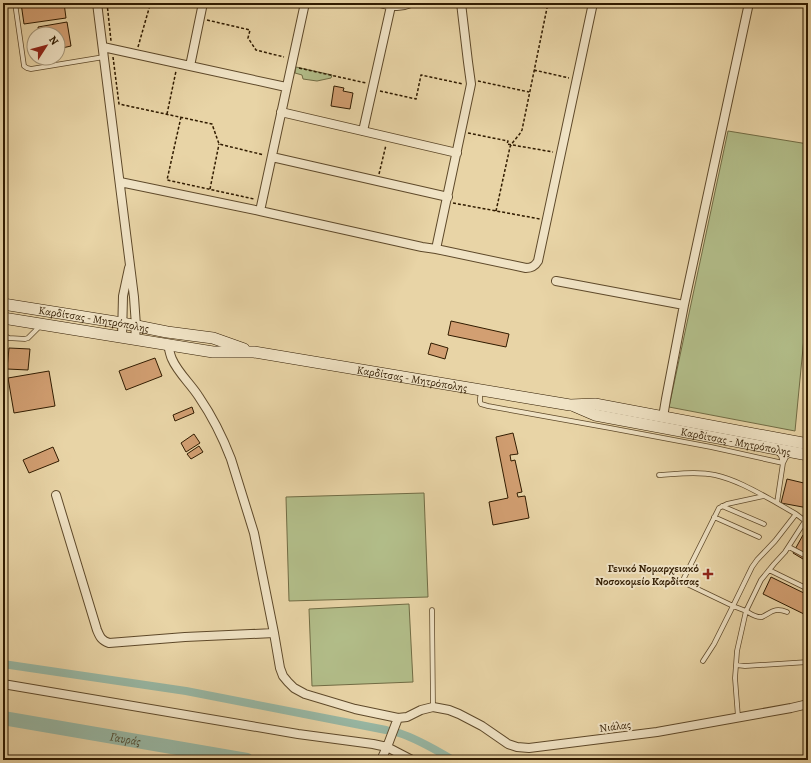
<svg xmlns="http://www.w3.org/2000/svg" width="811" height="763" font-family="Alegreya,serif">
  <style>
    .green { fill: #b2bd89; stroke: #716c44 }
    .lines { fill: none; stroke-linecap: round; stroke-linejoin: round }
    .canal { stroke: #98b8a5; stroke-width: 8 }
    .river { stroke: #98b8a5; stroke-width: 14 }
    .building { fill: #d29f72; stroke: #301b00 }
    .service-casing { stroke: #5e492a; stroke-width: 5.5 }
    .minor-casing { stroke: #5e492a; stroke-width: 10 }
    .secondary-casing { stroke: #301b00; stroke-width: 12 }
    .path { stroke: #301b00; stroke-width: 1.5; stroke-dasharray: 3 2; stroke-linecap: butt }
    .service { stroke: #f0e3c5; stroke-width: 4 }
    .minor { stroke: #f0e3c5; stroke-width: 8 }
    .secondary { stroke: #f0e3c5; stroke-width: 11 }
    .poi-dot { fill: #8f2418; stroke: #f0e3c5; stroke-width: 1.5 }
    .labels { text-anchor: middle; stroke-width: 4; stroke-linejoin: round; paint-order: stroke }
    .street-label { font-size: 11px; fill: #301b00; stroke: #f0e3c5 }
    .poi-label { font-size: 11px; font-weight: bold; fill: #301b00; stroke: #f0e3c5; text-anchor: end }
    .water-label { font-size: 12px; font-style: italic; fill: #4f4a32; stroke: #f0e3c5 }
  </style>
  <rect width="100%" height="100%" fill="#e8d4a6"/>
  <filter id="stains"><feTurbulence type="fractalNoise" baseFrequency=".005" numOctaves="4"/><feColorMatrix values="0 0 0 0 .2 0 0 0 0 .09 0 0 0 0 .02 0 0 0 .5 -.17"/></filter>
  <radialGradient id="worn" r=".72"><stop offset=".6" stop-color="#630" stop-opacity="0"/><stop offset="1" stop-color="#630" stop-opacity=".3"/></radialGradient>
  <path class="green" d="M296,67L332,75L331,78L317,81L303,79L302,75L295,73Z
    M728,131L808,144V296L795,431L669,407Z
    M424,493L428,597L289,601L286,497Z
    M409,604L413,682L312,686L309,609Z"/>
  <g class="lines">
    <path class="canal" d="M3,664L186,691L386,730
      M399,733C418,739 436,750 453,760"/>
    <path class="river" id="s1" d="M3,718L247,760"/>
  </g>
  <path class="building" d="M21,3H64L66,18L24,24Z
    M67,22L71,46L58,49V34H39L38,27Z
    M334,86L344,88L343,91L353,93L350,109L331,106Z
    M451,321L509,334L506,347L448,335Z
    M431,343L448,348L445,359L428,354Z
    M9,348L30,349L28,370L7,369Z
    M155,358L162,376L126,390L119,371Z
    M49,371L55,406L14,413L8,378Z
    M192,407L194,413L175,421L173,415Z
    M513,433L518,454L510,455L511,461L515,460L522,492L517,493L518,497L525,496L529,518L493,525L489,502L508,498L496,437Z
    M194,434L200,443L186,452L181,443Z
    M199,446L203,452L191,459L187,454Z
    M53,447L59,461L29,473L23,460Z
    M787,479L808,484V508L781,503Z
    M803,535L808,538V562L793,553Z
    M771,577L808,595V616L763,594Z"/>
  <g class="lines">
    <defs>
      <path id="service" d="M15,3L24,66L27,68L31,69L104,57
        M3,333L5,336L9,338L25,339L28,338L40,326
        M481,392L480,398V402L481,404L488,406L610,428L711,447L783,463
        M777,451L781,456L783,463
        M791,454L786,457L783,463L777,503L796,514L775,541L757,560L752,567L733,606L746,611L737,651L736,665L745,666L808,662
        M659,475C677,474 697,471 715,475C737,480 757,492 777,503
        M722,506L764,524
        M796,514L808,523
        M714,517L759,537
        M789,547L808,557
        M769,570L808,589
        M432,610L433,707
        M787,612C775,607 772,612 762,617C756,618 751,614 746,611L761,580L774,564L785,552L805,521
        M703,661L714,644L733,606L685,583L684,581V578L719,508L727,504L764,496
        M736,665L735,678L738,717"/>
      <path id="minor" d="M97,3L134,297L136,326L135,339
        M203,3L190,66L286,87
        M305,3L260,211L422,247L436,249L470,89L471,84L468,62L461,3
        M380,3C392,6 399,8 411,3
        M103,47L190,66
        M281,112L457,153
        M363,131L391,6
        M272,157L448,197
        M120,182L260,211
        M436,249L526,268C532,268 535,266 538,261L593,3
        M556,281L684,305
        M122,337L123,296L129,268
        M168,344C169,349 170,355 172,359C178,373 191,384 199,397C212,416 223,438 231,459L254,533L274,633L280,668L283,676L288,682L294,688L305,694L355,709L398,718
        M663,417L666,399L684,305L749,3
        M56,495L97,630C100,637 101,640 109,643L185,637L274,633
        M3,684L298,734L373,744L387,747L412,760
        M381,760L387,747L398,718L407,717L421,710L433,707L449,710L459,714L482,726L508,744L517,747L529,748L657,732L791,708L808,704"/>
      <g id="secondary">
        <path id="s2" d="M3,304L122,323L167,332L213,338L244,349"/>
        <path id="s3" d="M3,318L213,352H254L570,405L595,404L808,444"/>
        <path id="s4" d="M574,406L595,415L808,455"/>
      </g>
    </defs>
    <use href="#service" class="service-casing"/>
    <use href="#minor" class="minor-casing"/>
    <use href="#secondary" class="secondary-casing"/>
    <path class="path" d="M107,3L111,41
      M144,3L150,5L154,3
      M189,3L195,5
      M207,20L250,30L248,38L256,50L284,57
      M138,47L150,5
      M113,57L119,104L212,124L219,144L264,155
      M299,68L366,83
      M534,70L569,78
      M478,81L529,92
      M380,91L416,99L421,75L463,84
      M167,114L176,71
      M181,117L167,180L254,199
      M468,133L508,141L507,144L553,152
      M379,174L386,145
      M210,189L219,144
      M453,203L540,219
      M496,211L510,147C513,141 519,136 522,130L548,3"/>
    <use href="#service" class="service"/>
    <use href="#minor" class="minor"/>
    <use href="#secondary" class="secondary"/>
  </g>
  <path class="poi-dot" d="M706 568h4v4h4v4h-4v4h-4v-4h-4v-4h4z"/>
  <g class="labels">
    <g class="street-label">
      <text dy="4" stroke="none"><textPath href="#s2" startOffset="92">Καρδίτσας - Μητρόπολης</textPath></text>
      <text dy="4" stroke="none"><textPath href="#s3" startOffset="414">Καρδίτσας - Μητρόπολης</textPath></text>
      <text dy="4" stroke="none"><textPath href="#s4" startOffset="166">Καρδίτσας - Μητρόπολης</textPath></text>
      <text transform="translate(615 726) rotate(-7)" y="4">Νιάλας</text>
    </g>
    <g class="poi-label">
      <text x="699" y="572">Γενικό Νομαρχειακό<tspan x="699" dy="13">Νοσοκομείο Καρδίτσας</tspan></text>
    </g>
    <g class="water-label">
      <text dy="4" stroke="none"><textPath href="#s1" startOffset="124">Γαυράς</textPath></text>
    </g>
  </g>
  <rect width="811" height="763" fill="none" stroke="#e8d4a6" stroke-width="16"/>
  <rect x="4" y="4" width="803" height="755" fill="none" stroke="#301b00" stroke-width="2"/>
  <rect x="8" y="8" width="795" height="747" fill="none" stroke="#301b00"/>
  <g transform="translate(46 46) rotate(54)"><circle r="19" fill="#f0e3c5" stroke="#a39376"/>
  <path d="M0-3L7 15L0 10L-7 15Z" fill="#8f2418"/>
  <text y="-6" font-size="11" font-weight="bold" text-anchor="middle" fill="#301b00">N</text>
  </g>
  <rect width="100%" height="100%" filter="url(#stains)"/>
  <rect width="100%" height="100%" fill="url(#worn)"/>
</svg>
